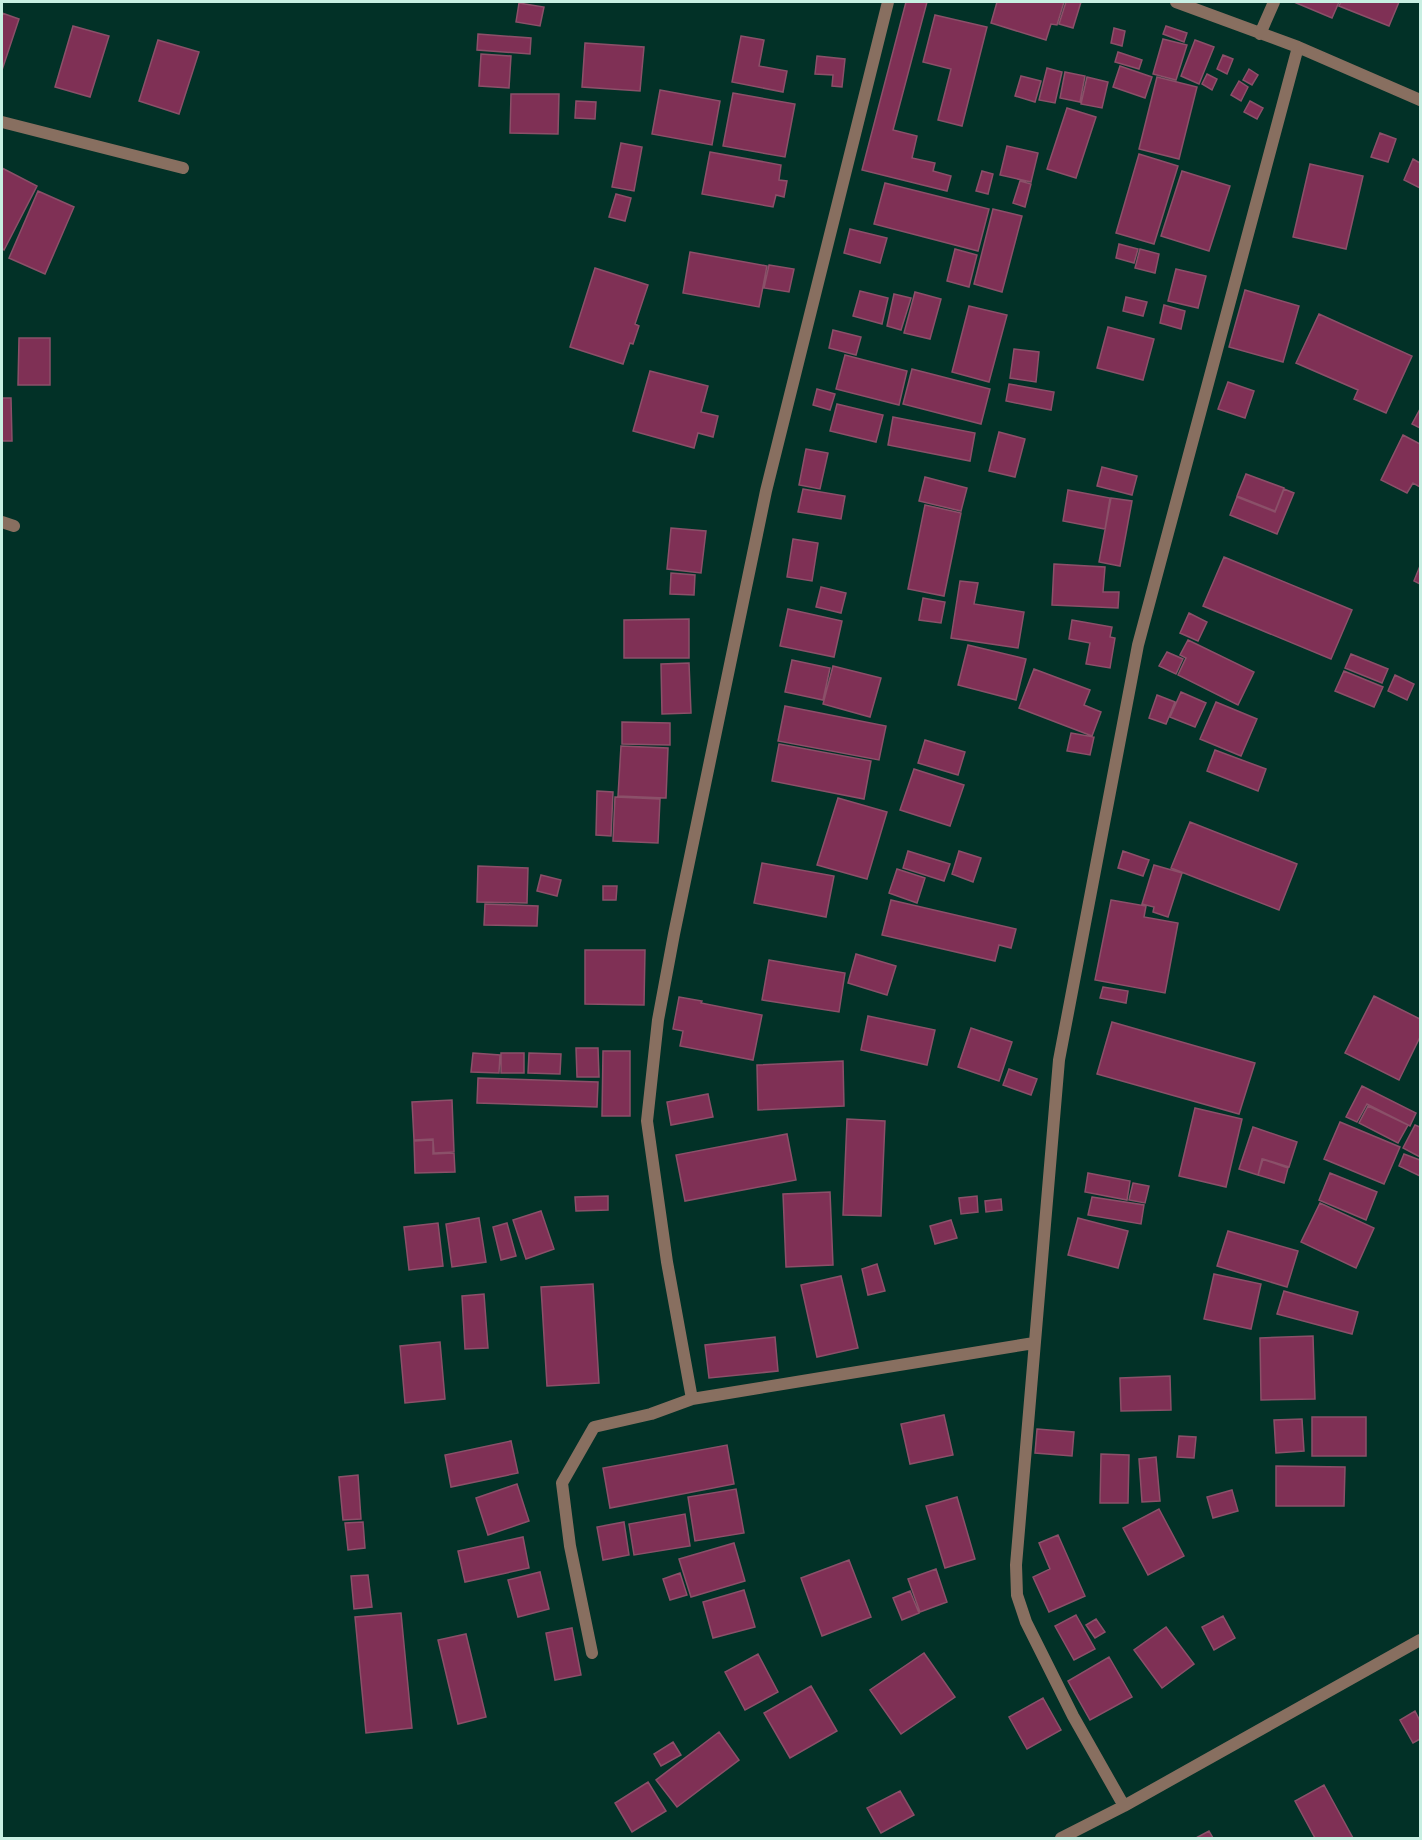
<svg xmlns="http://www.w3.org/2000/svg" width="1422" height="1840" font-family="'PT Sans Narrow',sans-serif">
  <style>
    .building { fill: #7f3055; stroke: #8b5069; stroke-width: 1.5 }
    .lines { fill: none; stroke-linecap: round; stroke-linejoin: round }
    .street { stroke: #886f60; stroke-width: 12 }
  </style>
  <rect width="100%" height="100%" fill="#023127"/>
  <path class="building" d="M906,2H927L893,130L917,136L912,158L935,163L933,171L951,176L947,191L862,170Z
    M997,2H1064L1057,25L1051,24L1046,40L991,23Z
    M1066,2H1081L1073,28L1059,24Z
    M1294,2H1339L1332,18Z
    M1341,2H1399L1389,26L1339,6Z
    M519,3L544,7L540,26L516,22Z
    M2,13L19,19L2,70Z
    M935,15L987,27L962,126L938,120L951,69L923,62Z
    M73,26L109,36L90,97L55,87Z
    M1166,26L1187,33L1184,42L1163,34Z
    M1114,28L1125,31L1122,46L1111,43Z
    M478,34L531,38L530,54L477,50Z
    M741,36L764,40L759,66L787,71L783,92L732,82Z
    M1163,39L1187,45L1176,80L1153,74Z
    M158,40L199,52L179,114L139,101Z
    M1195,40L1214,47L1199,84L1181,76Z
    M585,43L644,47L640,91L582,87Z
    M1118,52L1142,60L1139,69L1115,62Z
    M481,54L511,56L509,88L479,86Z
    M1223,55L1233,59L1227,74L1217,69Z
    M817,56L845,59L842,87L832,86L833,75L815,74Z
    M1120,66L1152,77L1145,98L1113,87Z
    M1047,68L1062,72L1055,103L1039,100Z
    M1249,69L1258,75L1252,85L1243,80Z
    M1065,72L1085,76L1080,102L1060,98Z
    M1207,74L1217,79L1212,90L1202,84Z
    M1021,76L1041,81L1035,102L1015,96Z
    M1087,77L1108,82L1102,108L1081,104Z
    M1157,77L1197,87L1179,159L1139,149Z
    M1239,81L1248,87L1241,101L1231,95Z
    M660,90L720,101L712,145L652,134Z
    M733,93L795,104L785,157L723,146Z
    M511,94H559L558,134L510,133Z
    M576,101L596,102L595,119L575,118Z
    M1250,101L1263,108L1257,119L1244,112Z
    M1067,108L1096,117L1076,178L1047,169Z
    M1380,133L1396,139L1388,162L1371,157Z
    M621,143L642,147L634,191L612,187Z
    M1007,146L1038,153L1031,182L1000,175Z
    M710,152L781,165L779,180L787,181L784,197L776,195L773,207L702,194Z
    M1139,154L1178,166L1154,244L1116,233Z
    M1413,159L1420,163V188L1404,180Z
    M1310,164L1363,176L1346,249L1293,237Z
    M2,168L37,186L4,250L2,248Z
    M982,171L993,174L988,194L976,191Z
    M1182,171L1230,186L1209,251L1161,236Z
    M1020,181L1031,184L1025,207L1013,203Z
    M885,183L989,209L978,251L874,224Z
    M38,191L74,207L45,274L9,258Z
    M616,194L631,198L625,221L609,217Z
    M993,209L1022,216L1002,292L974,284Z
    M850,229L887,238L880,263L844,253Z
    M1119,244L1138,249L1134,263L1116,258Z
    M955,249L977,255L969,287L947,281Z
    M1140,249L1159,254L1155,273L1135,268Z
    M690,252L767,266L759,307L683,293Z
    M769,265L794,269L789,292L764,288Z
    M595,268L648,285L635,324L639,326L633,344L630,343L623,364L570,347Z
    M1176,269L1206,276L1198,308L1168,301Z
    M1245,290L1299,306L1283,362L1229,347Z
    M860,291L888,298L882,324L853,316Z
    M915,292L941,299L930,339L904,333Z
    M894,294L911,298L901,330L887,326Z
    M1126,297L1147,302L1143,316L1123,311Z
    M1164,305L1185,311L1181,329L1160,323Z
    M969,306L1007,315L989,382L952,372Z
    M1319,314L1412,356L1386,413L1354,399L1358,390L1296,363Z
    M1108,327L1154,339L1143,380L1097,368Z
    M833,330L861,337L856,355L829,348Z
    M19,338H50V385H18Z
    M1014,349L1039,352L1036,382L1010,378Z
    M845,355L907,371L899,405L836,389Z
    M912,369L990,389L981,424L903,404Z
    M650,371L708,386L701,412L718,416L713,437L698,433L694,448L633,431Z
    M1228,382L1254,391L1245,418L1218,409Z
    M1009,384L1054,392L1051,410L1006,401Z
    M817,389L835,394L830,410L813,405Z
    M2,398H11L12,441H2Z
    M837,404L883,415L876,442L830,431Z
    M1420,409V428L1412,424Z
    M893,417L975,433L970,461L888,445Z
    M999,432L1025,439L1015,477L989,471Z
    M1403,435L1420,444V487L1413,483L1407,493L1381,480Z
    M806,449L828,453L820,489L799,485Z
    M1102,467L1137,476L1132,495L1097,486Z
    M1246,474L1284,488L1275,511L1237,496Z
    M925,477L967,488L961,511L919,501Z
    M803,489L845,496L841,519L798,512Z
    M1284,489L1294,493L1277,534L1230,515L1237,497L1275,512Z
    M1068,490L1110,498L1105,529L1063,521Z
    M1111,498L1132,501L1120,566L1099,562Z
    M925,505L961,513L944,596L908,589Z
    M671,528L706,531L701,573L667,569Z
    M793,539L818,543L812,581L787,577Z
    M1224,557L1352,610L1331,659L1203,606Z
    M1054,564L1105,567L1103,592H1119L1118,608L1052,605Z
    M1420,566V584L1414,581Z
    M671,573L695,575L694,595L670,594Z
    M960,581L978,583L974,604L1024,612L1018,648L951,638Z
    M821,587L846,593L841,613L816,607Z
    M923,598L945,602L941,623L919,620Z
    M788,609L842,621L834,657L780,646Z
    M1189,613L1207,622L1198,641L1180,633Z
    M689,619V658H624V620Z
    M1072,620L1112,627L1110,637L1115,638L1110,668L1086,664L1090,643L1069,639Z
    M1188,640L1254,672L1238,705L1178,675L1186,658L1180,655Z
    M968,645L1026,659L1016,700L958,685Z
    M1167,652L1183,659L1176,674L1159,666Z
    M1351,654L1388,669L1382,683L1345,668Z
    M792,660L830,668L823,700L785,692Z
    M689,663L691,713L662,714L661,664Z
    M833,666L881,678L870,717L823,704Z
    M1034,669L1090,690L1084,705L1101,712L1092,736L1019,708Z
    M1344,671L1383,687L1374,707L1335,691Z
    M1395,675L1414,684L1407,700L1388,691Z
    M1181,692L1206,703L1195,727L1170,717Z
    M1157,695L1175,702L1166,724L1149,718Z
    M1216,702L1257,719L1241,756L1200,739Z
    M785,706L886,726L879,760L778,741Z
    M622,722L670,723V745L622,744Z
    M1071,733L1094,737L1090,755L1067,751Z
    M925,740L965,752L958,775L918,763Z
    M779,744L871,761L864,799L772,781Z
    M621,746L668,748L666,798L618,796Z
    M1215,750L1266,769L1258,791L1207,771Z
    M914,769L964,785L950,826L900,810Z
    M597,791L613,792L611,836L596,835Z
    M615,797L660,799L658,843L613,841Z
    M838,798L887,812L867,879L817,865Z
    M1190,822L1297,864L1279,910L1171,868Z
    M908,851L950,864L944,881L903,868Z
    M959,851L981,858L973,882L952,874Z
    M1123,851L1149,860L1143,876L1118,868Z
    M762,863L834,876L826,917L754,903Z
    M1154,865L1182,873L1168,917L1153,912L1154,907L1142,904Z
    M478,866L528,868L527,903L477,902Z
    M897,869L925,878L917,903L889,893Z
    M541,875L561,880L557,896L537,891Z
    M603,886H617L616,900H603Z
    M891,900L1016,929L1011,948L999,945L995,961L882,935Z
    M1111,900L1146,906L1144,917L1178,923L1165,993L1095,980Z
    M485,904L538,906L537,926L484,925Z
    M585,950H645L644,1005L585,1004Z
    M856,954L896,966L887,995L848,983Z
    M769,960L845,973L839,1012L762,1000Z
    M1103,987L1128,991L1126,1003L1100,998Z
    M1374,996L1420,1019V1037L1399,1080L1345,1053Z
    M679,997L702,1001L701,1003L762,1015L753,1060L680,1046L683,1031L673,1029Z
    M868,1016L935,1030L927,1065L861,1050Z
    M1112,1022L1255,1063L1239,1114L1097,1074Z
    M971,1028L1012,1042L999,1081L958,1067Z
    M576,1048H598L599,1077H577Z
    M603,1051H630V1116H602Z
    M473,1053L500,1055L499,1073L471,1072Z
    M501,1053H524V1073H501Z
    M529,1053L561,1054L560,1074L528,1073Z
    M843,1061L844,1106L758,1110L757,1065Z
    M1009,1069L1037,1079L1031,1095L1003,1085Z
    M478,1078L598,1082L597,1107L477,1103Z
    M1362,1086L1416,1113L1410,1126L1367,1104L1357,1122L1346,1117Z
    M708,1094L713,1117L671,1125L667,1102Z
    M452,1100L454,1152L434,1153L433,1139L414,1140L412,1102Z
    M1368,1106L1408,1125L1398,1143L1359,1123Z
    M1195,1108L1242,1119L1226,1187L1179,1176Z
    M847,1119L885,1121L881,1216L843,1215Z
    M1340,1122L1400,1147L1384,1184L1324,1159Z
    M1415,1125L1420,1127V1157L1403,1148Z
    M1253,1127L1297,1142L1289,1167L1263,1159L1258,1175L1239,1169Z
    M787,1134L796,1180L685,1201L676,1155Z
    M433,1140V1154L454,1153L455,1172L415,1173L414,1141Z
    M1404,1154L1420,1160V1176L1399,1166Z
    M1262,1159L1288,1168L1284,1183L1258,1175Z
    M1088,1173L1130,1181L1127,1200L1085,1192Z
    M1330,1173L1377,1192L1366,1220L1319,1200Z
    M1133,1183L1149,1186L1145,1203L1129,1200Z
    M830,1192L833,1265L786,1267L783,1194Z
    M608,1196V1210L576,1211L575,1197Z
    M977,1196L978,1212L961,1214L959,1198Z
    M1092,1197L1144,1205L1141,1224L1088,1215Z
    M1001,1199L1002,1210L986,1212L985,1201Z
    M1320,1203L1374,1228L1356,1268L1301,1242Z
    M541,1211L554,1249L526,1259L513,1220Z
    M479,1218L486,1262L452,1267L446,1224Z
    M1078,1218L1128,1231L1118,1268L1068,1255Z
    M951,1220L957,1238L935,1244L930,1226Z
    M438,1223L443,1266L409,1270L404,1227Z
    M507,1223L516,1256L501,1260L493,1227Z
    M1228,1231L1298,1251L1287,1287L1217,1266Z
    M877,1264L885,1291L868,1295L862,1269Z
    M1214,1274L1261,1284L1251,1329L1204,1319Z
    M841,1276L858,1348L817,1357L801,1285Z
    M593,1284L599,1383L547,1386L541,1287Z
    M1284,1291L1358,1312L1352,1334L1277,1314Z
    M484,1294L488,1348L465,1349L462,1296Z
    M1313,1336L1315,1399L1261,1400L1260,1338Z
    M775,1337L778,1371L709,1378L705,1345Z
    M440,1342L445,1399L405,1403L400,1346Z
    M1170,1376L1171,1410L1121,1411L1120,1378Z
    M944,1415L953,1455L910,1464L901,1424Z
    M1312,1417H1366V1456H1312Z
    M1302,1419L1304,1451L1276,1453L1274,1420Z
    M1037,1429L1074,1432L1072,1456L1035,1453Z
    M1179,1436L1196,1437L1194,1458L1177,1457Z
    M511,1441L518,1473L451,1487L445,1455Z
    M727,1445L734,1484L610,1508L603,1468Z
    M1101,1454L1129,1455L1128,1503H1100Z
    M1156,1457L1160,1501L1142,1502L1139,1459Z
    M1276,1466L1345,1467L1344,1506H1276Z
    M358,1475L361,1519L343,1520L339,1477Z
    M517,1484L529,1521L488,1535L476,1498Z
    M736,1489L744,1533L695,1541L688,1497Z
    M1232,1490L1238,1511L1213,1518L1207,1497Z
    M957,1497L975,1559L945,1568L926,1506Z
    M1159,1509L1184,1556L1148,1575L1123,1528Z
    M685,1514L690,1546L634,1555L629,1524Z
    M363,1522L365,1548L348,1550L345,1523Z
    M624,1522L629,1555L603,1560L597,1527Z
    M1058,1535L1085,1596L1049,1612L1033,1577L1050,1569L1039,1543Z
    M523,1537L529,1568L465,1582L458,1551Z
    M734,1543L745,1581L691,1597L679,1559Z
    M849,1560L871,1617L822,1636L801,1578Z
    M936,1569L947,1602L920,1612L908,1579Z
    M540,1572L549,1609L518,1617L508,1580Z
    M680,1573L687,1595L670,1600L663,1579Z
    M368,1575L372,1607L354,1609L351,1576Z
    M744,1590L755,1627L713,1638L703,1602Z
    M910,1591L919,1613L902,1620L893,1598Z
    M401,1613L412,1728L366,1733L355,1617Z
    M1076,1615L1095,1649L1074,1660L1055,1626Z
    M1223,1616L1235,1638L1214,1650L1202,1627Z
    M1096,1619L1105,1632L1095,1638L1086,1625Z
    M1166,1627L1194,1664L1162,1688L1134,1650Z
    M572,1628L581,1675L555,1680L546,1633Z
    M466,1634L486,1717L458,1724L438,1640Z
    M924,1653L955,1697L901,1734L870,1690Z
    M758,1654L778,1692L745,1710L725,1672Z
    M1109,1657L1132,1697L1090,1720L1068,1681Z
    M811,1686L837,1731L790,1758L764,1713Z
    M1043,1698L1061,1730L1027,1749L1009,1717Z
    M1415,1711L1420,1721V1739L1413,1743L1400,1720Z
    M719,1732L739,1760L677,1807L656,1780Z
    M673,1742L681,1755L661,1766L654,1754Z
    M648,1782L666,1811L632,1832L615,1803Z
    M1324,1785L1353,1838H1315L1295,1801Z
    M900,1791L914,1815L881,1833L867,1808Z
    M1209,1831L1213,1838H1196Z"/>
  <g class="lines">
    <path class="street" d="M888,2L766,491L674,934L658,1020L647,1121L667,1262L692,1399L1034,1343
      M1176,2L1298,47L1420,100
      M1260,34L1274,2
      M2,122L183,168
      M2,522L14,526
      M592,1653L570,1546L562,1483L594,1427L651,1414L692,1399
      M1124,1806L1073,1716L1026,1622L1017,1595L1016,1565L1059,1060L1138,645L1298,47
      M1061,1838L1124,1806L1420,1640"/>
  </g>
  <rect width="1422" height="1840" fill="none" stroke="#c8efe2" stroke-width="6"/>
</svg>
